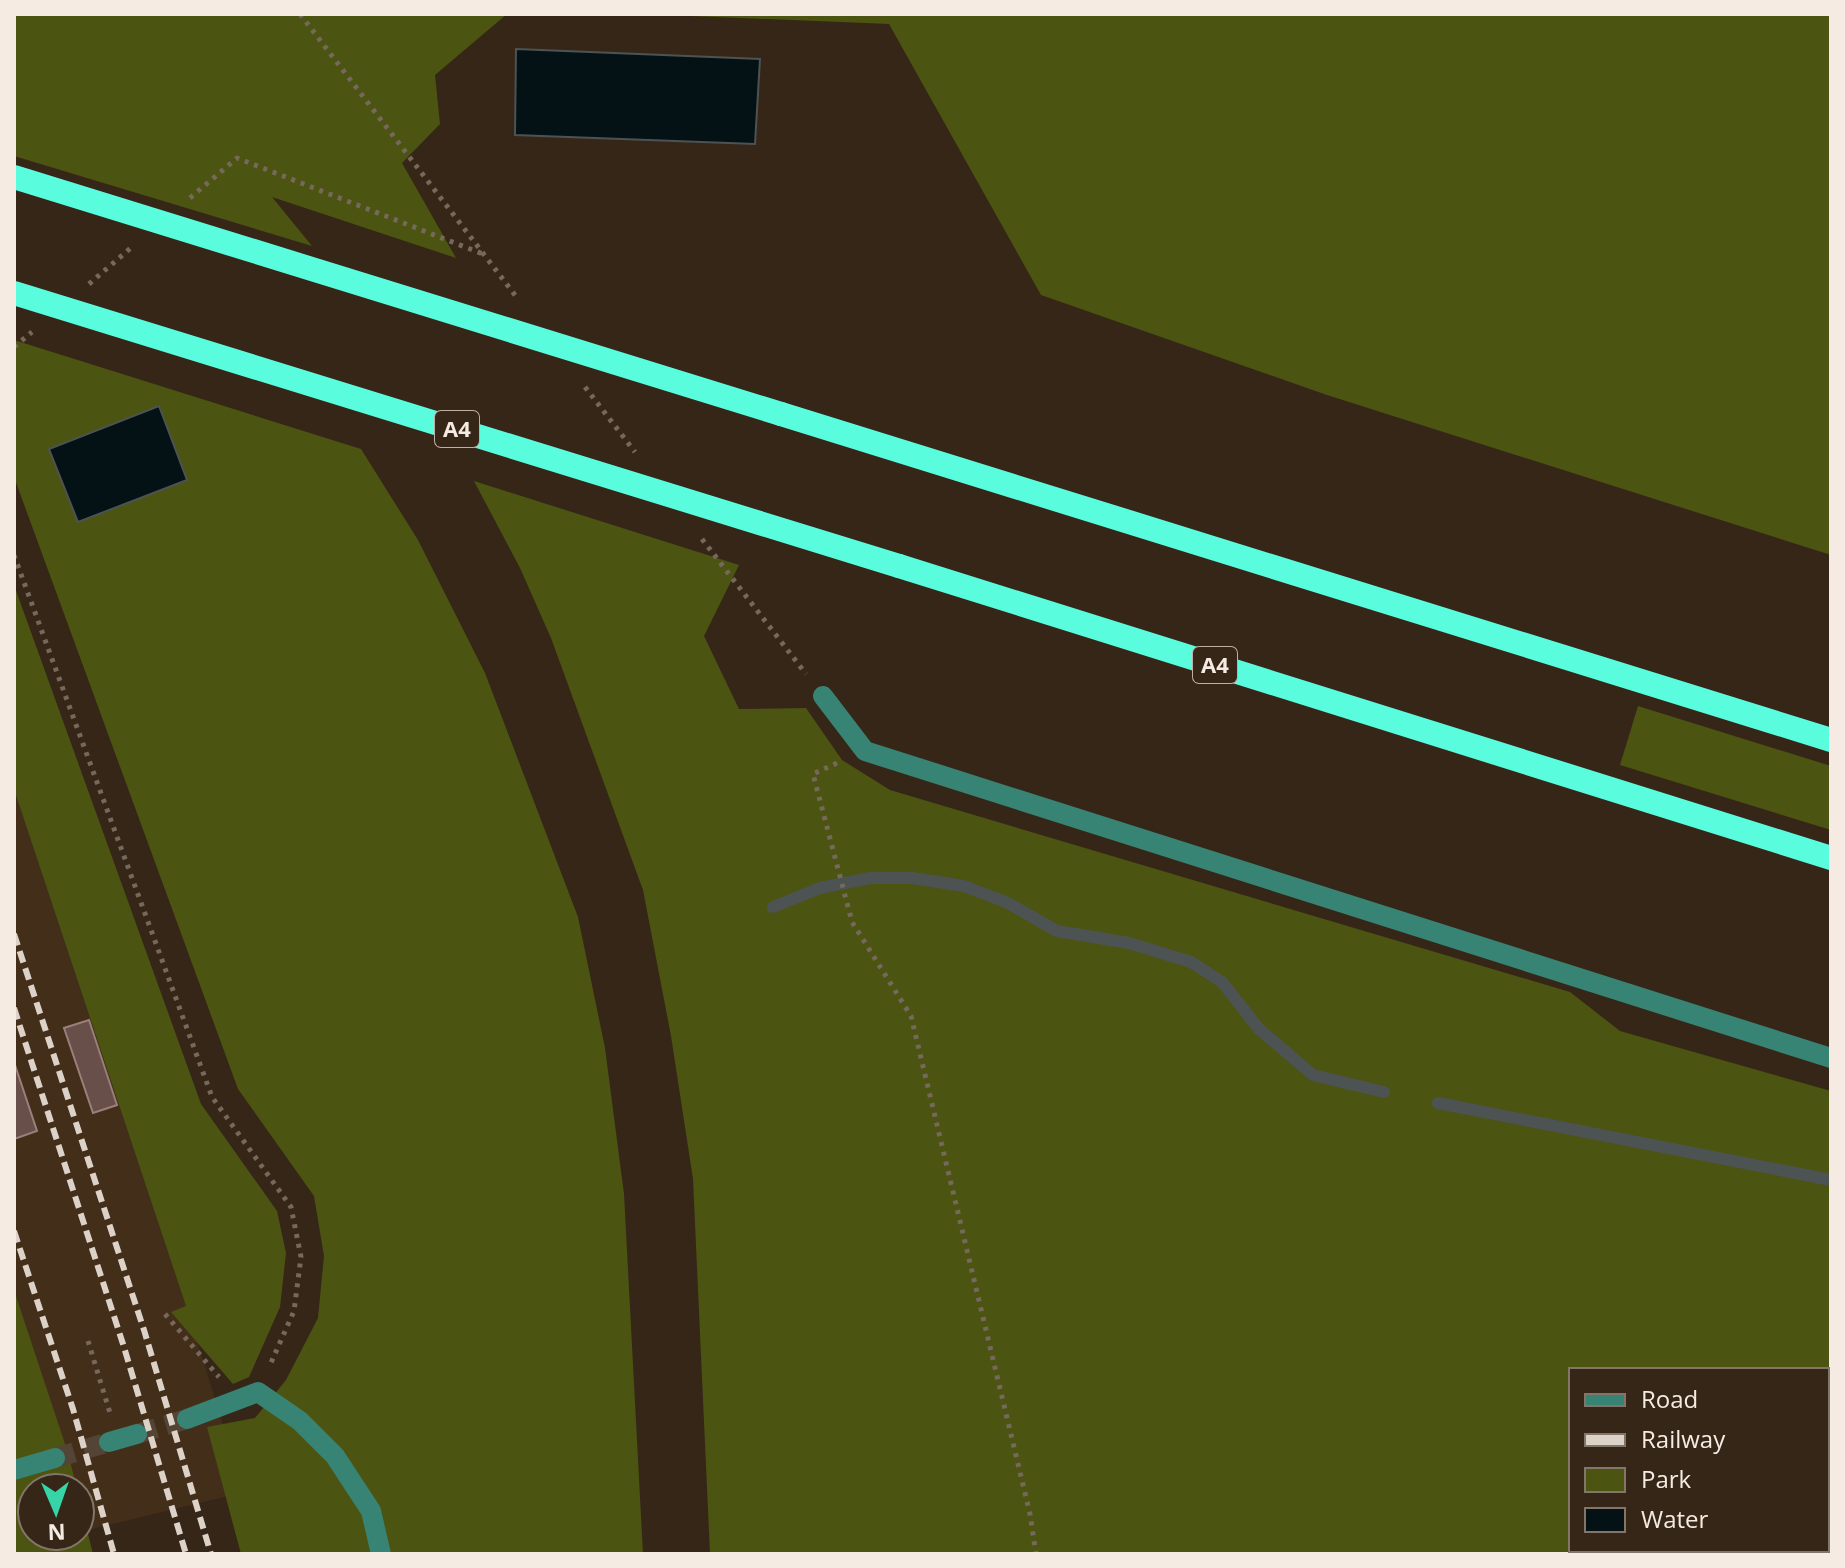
<svg xmlns="http://www.w3.org/2000/svg" width="1845" height="1568" font-family="'Open Sans',sans-serif">
  <style>
    .built { fill: #432e1a }
    .green { fill: #4c5412; fill-rule: evenodd }
    .water { fill: #041216; stroke: #4d5353; stroke-width: 2 }
    .lines { fill: none; stroke-linecap: round; stroke-linejoin: round }
    .stream { stroke: #4d5353; stroke-width: 12 }
    .building { fill: #684f4a; stroke: #9a7f7a; stroke-width: 2 }
    .minor-tunnel { stroke: #534436; stroke-width: 20; stroke-dasharray: 20 10; stroke-linecap: butt }
    .path { stroke: #76685b; stroke-width: 5; stroke-dasharray: 4 6; stroke-linecap: butt }
    .minor { stroke: #378474; stroke-width: 20 }
    .highway { stroke: #59fcdd; stroke-width: 24 }
    .rail { stroke: #ddd2c8; stroke-width: 6; stroke-dasharray: 12 6; stroke-linecap: butt }
    .highway-bridge { stroke: #59fcdd; stroke-width: 24 }
    .labels { text-anchor: middle; stroke-width: 7; stroke-linejoin: round; paint-order: stroke }
    .shield { fill: #362618; stroke: #bcb0a5; stroke-width: 2 }
    .shield-label { font-size: 22px; font-weight: bold; fill: #f6ebe2 }
  </style>
  <rect width="100%" height="100%" fill="#362618"/>
  <path class="built" d="M14,753L244,1492L80,1532V1488H57L14,1364Z"/>
  <path class="green" d="M14,14H507L435,75L440,124L402,163L456,258L272,197L312,246L14,156Z
    M642,14H1831V555L1327,395L1041,295L889,24Z
    M14,340L361,449L418,540L485,673L578,917L605,1048L624,1194L643,1554H241L207,1427L255,1418L286,1380L318,1318L324,1256L314,1196L238,1089L14,477Z
    M474,481L739,565L704,636L739,709L806,708L842,760L890,790L1570,992L1620,1031L1831,1091V1554H710L693,1179L671,1036L643,890L551,638L520,568ZM1827,1370V1550H1571V1370Z
    M14,585L201,1104L277,1211L286,1253L280,1307L249,1377L233,1384L171,1312L186,1306L14,789Z
    M1638,706L1831,766V830L1620,765Z
    M14,1290L67,1450L77,1488H32V1536H80V1502L93,1554H14Z"/>
  <path class="water" d="M516,49L760,59L755,144L515,135Z
    M159,406L187,480L78,522L49,449Z"/>
  <g class="lines">
    <path class="stream" d="M773,907L820,888L870,878H912L964,886L1008,903L1057,931L1129,943L1191,962L1222,982L1259,1029L1313,1075L1384,1092
      M1438,1103L1831,1180"/>
  </g>
  <path class="building" d="M89,1020L117,1105L93,1113L64,1028Z
    M14,1062L37,1131L14,1139Z"/>
  <g class="lines">
    <path class="minor-tunnel" d="M137,1434L187,1419
      M55,1458L109,1442"/>
    <path class="path" d="M300,14L518,299
      M190,198L237,158L483,254
      M89,284L133,246
      M14,347L32,332
      M585,387L635,452
      M702,539L806,674
      M14,555L212,1097L291,1207L301,1257L294,1311L270,1365
      M837,763L813,774L852,922L911,1016L1030,1514L1036,1554
      M165,1314L219,1377
      M88,1341L110,1413"/>
    <path class="minor" d="M823,696L865,751L1831,1058
      M187,1419L258,1392L300,1421L335,1456L371,1511L381,1554
      M109,1442L137,1434
      M14,1470L55,1458"/>
    <path class="highway" d="M781,414L1831,740
      M899,566L1831,858"/>
    <path class="rail" d="M14,934L144,1330L211,1554
      M14,1008L123,1344L186,1554
      M14,1231L73,1409L114,1554"/>
    <path class="highway-bridge" d="M14,177L781,414
      M14,293L899,566"/>
  </g>
  <g class="labels">
    <g class="shield">
      <rect x="435" y="411" width="44" height="36" rx="6"/>
      <rect x="1193" y="647" width="44" height="36" rx="6"/>
    </g>
    <g class="shield-label">
      <text x="457" y="437">A4</text>
      <text x="1215" y="673">A4</text>
    </g>
  </g>
  <rect width="1845" height="1568" fill="none" stroke="#f6ebe2" stroke-width="32"/>
  <rect x="1569" y="1368" width="260" height="184" fill="#362618" stroke="#837569" stroke-width="2"/>
  <rect x="1585" y="1394" width="40" height="12" fill="#378474" stroke="#837569" stroke-width="2"/>
  <text x="1641" y="1408" font-size="24" fill="#f6ebe2">Road</text>
  <rect x="1585" y="1434" width="40" height="12" fill="#ddd2c8" stroke="#837569" stroke-width="2"/>
  <text x="1641" y="1448" font-size="24" fill="#f6ebe2">Railway</text>
  <rect x="1585" y="1468" width="40" height="24" fill="#4c5412" stroke="#837569" stroke-width="2"/>
  <text x="1641" y="1488" font-size="24" fill="#f6ebe2">Park</text>
  <rect x="1585" y="1508" width="40" height="24" fill="#041216" stroke="#837569" stroke-width="2"/>
  <text x="1641" y="1528" font-size="24" fill="#f6ebe2">Water</text>
  <g transform="translate(56 1512) rotate(178)"><circle r="38" fill="#362618" stroke="#837569" stroke-width="2"/>
  <path d="M0-6L14 30L0 20L-14 30Z" fill="#36d4a7"/>
  <text y="-12" font-size="22" font-weight="bold" text-anchor="middle" fill="#f6ebe2">N</text>
  </g>
</svg>
